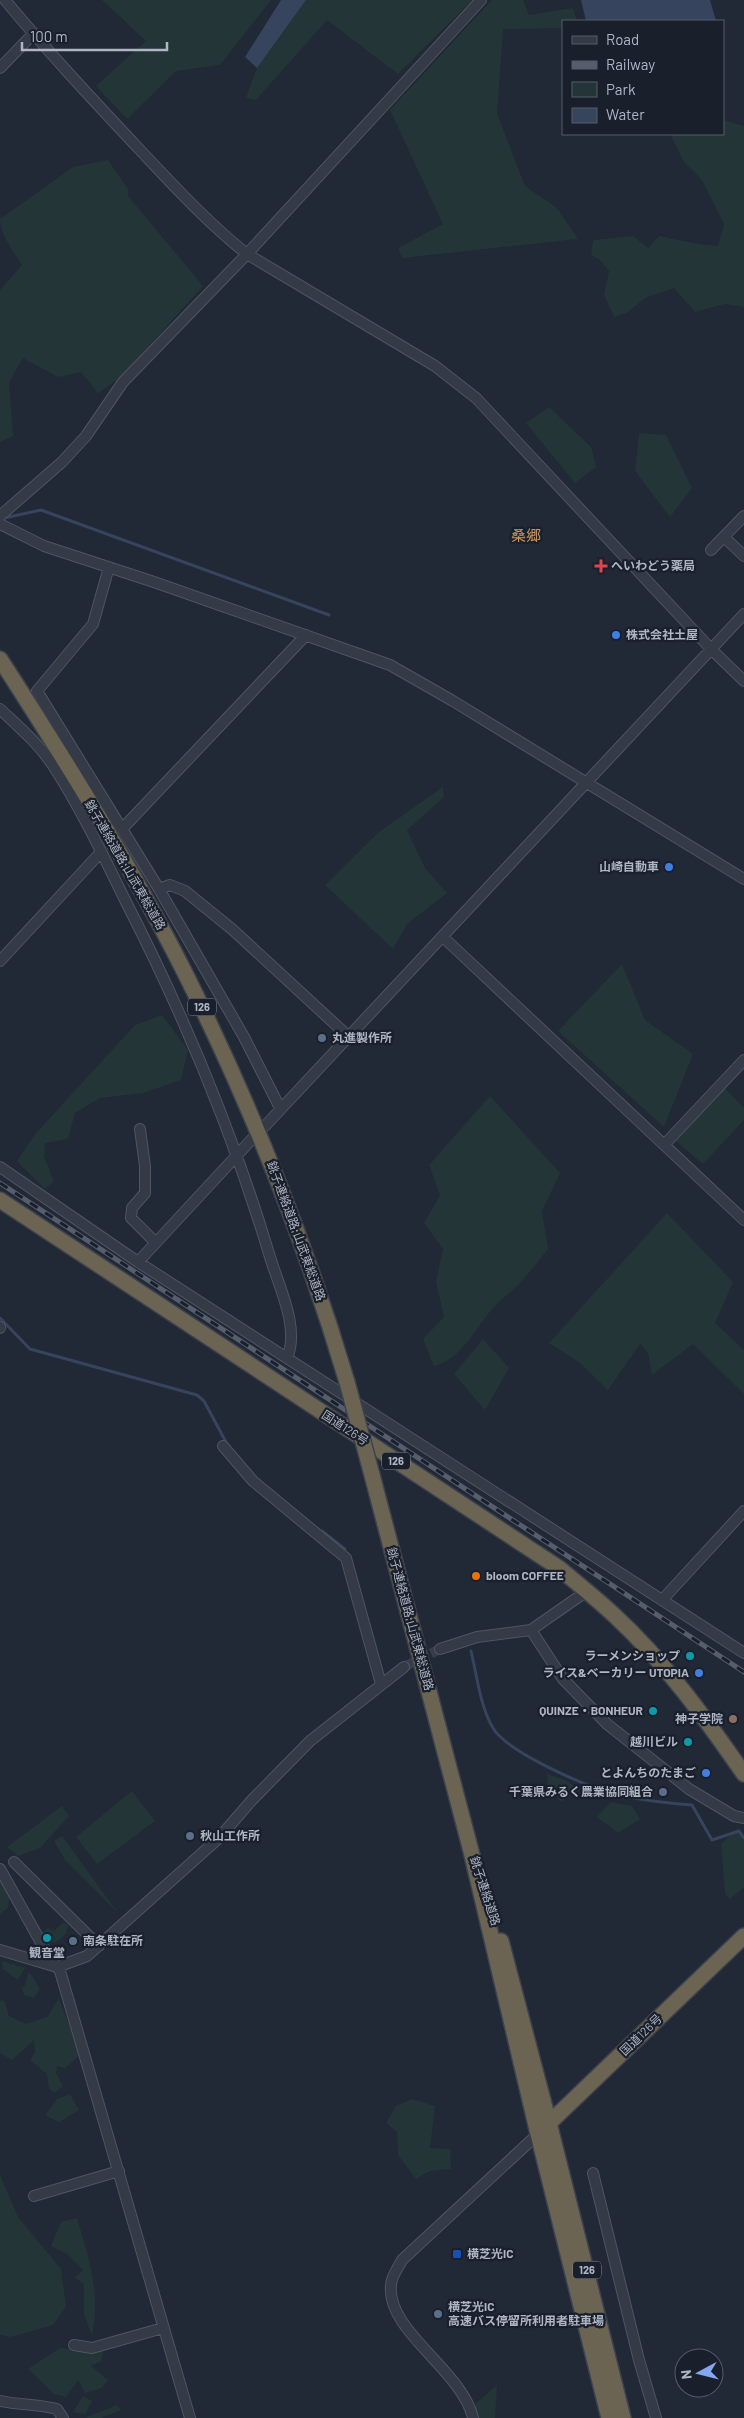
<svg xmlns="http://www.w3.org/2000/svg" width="744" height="2418" font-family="Barlow,'Noto Sans JP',sans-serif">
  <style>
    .green { fill: #243538 }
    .water { fill: #37445e }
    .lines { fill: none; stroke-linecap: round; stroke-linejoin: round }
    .stream { stroke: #37445e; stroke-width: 3 }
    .minor-tunnel { stroke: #363d4b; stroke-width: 10; stroke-dasharray: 10 5; stroke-linecap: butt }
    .minor-casing { stroke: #4f5561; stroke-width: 12 }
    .highway-casing { stroke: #3c424e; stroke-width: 18 }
    .minor { stroke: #343a46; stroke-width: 10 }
    .highway { stroke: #6c6452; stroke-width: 15 }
    .rail-casing { stroke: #565e6d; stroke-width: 5 }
    .rail { stroke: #1a202b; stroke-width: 3; stroke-dasharray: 9; stroke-linecap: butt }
    .highway-bridge-casing { stroke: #3c424e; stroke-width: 18; stroke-linecap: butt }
    .highway-bridge { stroke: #6c6452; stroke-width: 15 }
    .health-dot { fill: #e0444e; stroke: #1a202b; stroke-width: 2 }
    .shop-dot { fill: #3f7fe0; stroke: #1a202b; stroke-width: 2 }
    .service-dot { fill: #5c6f8a; stroke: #1a202b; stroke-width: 2 }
    .food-dot { fill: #e8710a; stroke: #1a202b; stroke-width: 2 }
    .culture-dot { fill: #0f9aa8; stroke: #1a202b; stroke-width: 2 }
    .education-dot { fill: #8d6e63; stroke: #1a202b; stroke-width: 2 }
    .transit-dot { fill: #1a4fb4; stroke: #1a202b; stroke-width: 2 }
    .labels { text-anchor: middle; stroke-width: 4.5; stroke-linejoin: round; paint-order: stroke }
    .shield { fill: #1a202b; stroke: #828895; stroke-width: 1 }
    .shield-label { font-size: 11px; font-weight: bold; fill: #aeb5c3 }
    .poi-label { font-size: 12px; font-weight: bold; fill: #aeb5c3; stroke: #1a202b; text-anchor: start }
    .street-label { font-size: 12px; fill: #aeb5c3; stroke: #1a202b }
    .quarter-label { font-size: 15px; fill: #cd9860; stroke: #1a202b }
  </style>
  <rect width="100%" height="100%" fill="#212836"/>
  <path class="green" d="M102,0H271L220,65L176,71L127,119L96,86L146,41Z
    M306,0H472L398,74L327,20L256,100L246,98L257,68Z
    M492,0H523L529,15L573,8L577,21H563V28L503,29L497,113L525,186L557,208L578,239L402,258L398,248L443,224L390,110Z
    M723,120L744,126V307L725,304L695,312L674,288L647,297L626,313L614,317L604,295L609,271L600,260L591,255L593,240L633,236L648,248L659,236L698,244L718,246L724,224L702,180L684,162L671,136L675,134H723Z
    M108,160L128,189V196L203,286L121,377L98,393L81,372L58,377L23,358L9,382L13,436L0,442V290L22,265C14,252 0,235 0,219L73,167Z
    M549,407L591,447L596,467L575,483L526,423Z
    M639,433L666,435L692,488L670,517L635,471Z
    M443,787L444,797L407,830L425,868L447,893L407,924L393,949L325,885L379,832Z
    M622,964L645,1020L693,1054L664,1127L558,1031Z
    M162,1015L188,1050L181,1080L143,1093L100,1098L75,1113L68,1139L45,1143L44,1157L54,1181L45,1189L17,1161L36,1133L135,1025Z
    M721,1084L744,1108V1120L703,1164L671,1137Z
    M490,1096L560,1173L542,1211L548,1249C538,1261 529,1274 518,1285C511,1293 502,1298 495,1306C476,1326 463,1359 434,1366L423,1339L444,1317L436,1282L443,1249L424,1223L440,1195L429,1165Z
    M667,1213L733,1282L715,1323L744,1350V1394L693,1344L652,1375L648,1353L640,1344L608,1390L579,1362L549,1343Z
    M483,1339L509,1368L485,1410L454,1374Z
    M547,1774L565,1780L580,1790L561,1802L548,1787Z
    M132,1791L155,1821L97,1864L76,1837Z
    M611,1802L632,1806L640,1819L618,1833L597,1817Z
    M62,1806L69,1816L40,1848L18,1856L7,1847Z
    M738,1828L744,1836V1887L730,1899L725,1894L721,1844Z
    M62,1836L118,1913L65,1860L54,1841Z
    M0,1879L10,1895L8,1908L0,1914Z
    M63,1923L68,1924C67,1938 57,1943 44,1945L39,1935L48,1928L54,1931Z
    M2,1961L25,1968L18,1980L3,1969Z
    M28,1973L31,1974L40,1989L34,1998L24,1995L22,1988L25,1986Z
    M59,1998L80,2055L65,2068L57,2066L56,2073L63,2086L54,2093L49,2088L47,2074L30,2060L35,2052L34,2040L12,2060L0,2053V2001L4,2000L9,2016L26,2024L47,2017Z
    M70,2094L79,2110L59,2122L45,2115L57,2099Z
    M412,2099L435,2106L430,2148L450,2149L451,2169L430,2171L416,2179L398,2155L397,2132L386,2123L396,2106Z
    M0,2175L18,2217L61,2269L66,2306L53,2325L11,2337L0,2335Z
    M77,2218C89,2259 101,2292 92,2336L84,2314V2284L75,2278L83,2270L67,2254L51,2246L61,2222Z
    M60,2348L76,2350H104L101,2361L91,2366L108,2380L102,2388L85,2393L78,2380L66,2397L54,2394L28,2369Z
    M497,2385L495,2418H479L475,2404Z
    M83,2396L92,2401L85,2414L73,2412Z
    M117,2405L121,2410L101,2418H85Z"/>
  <path class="water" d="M281,0H306L257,68L245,57Z
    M581,0H710L716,21H586Z"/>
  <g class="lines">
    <path class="stream" d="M4,518L41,510L329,615
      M0,1318L30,1349L197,1395L204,1401L227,1444
      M322,1531L345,1549
      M471,1651C477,1676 480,1706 493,1728C507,1752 585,1786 612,1793C637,1800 666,1803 692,1805L712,1840L739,1831L744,1838"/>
    <path class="minor-tunnel" d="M404,1667L440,1649"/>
    <defs>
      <path id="minor" d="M5,0C48,52 94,101 140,150C174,186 208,223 247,254L435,366L476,398L711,649L744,681
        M0,68L33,34
        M0,516L62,462L86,436L123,382L247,254L481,0
        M0,524L44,546L154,582L390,665L453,701L744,879
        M724,537L744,556
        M711,550L744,516
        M109,567L93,624L37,691L159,889L170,885L185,891L233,930L349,1037
        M0,709C19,727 39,744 54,767C81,809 103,855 125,900C184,1015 233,1133 270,1257C279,1287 300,1328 287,1358
        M122,829L306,635
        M159,889L244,1037L280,1108
        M443,937L744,1220
        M0,961L101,852
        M265,1126L744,614
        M140,1129L145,1166V1193L132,1208L131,1218L155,1242
        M664,1145L744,1060
        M0,1167L138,1262L744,1653
        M138,1262L252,1139
        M0,1328V1327
        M223,1446L253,1481L346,1558L381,1684
        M663,1599L744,1511
        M531,1630L563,1679L607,1724L689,1789L734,1816L744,1818
        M440,1649L477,1637L531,1630L587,1591
        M14,1862L99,1946
        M0,1869L49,1957L60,1971L190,2418
        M0,1950L57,1967L87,1956L219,1838L252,1800L310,1741L404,1667
        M593,2173L639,2360L656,2418
        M34,2196L119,2171
        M74,2345L92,2348L163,2328
        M0,2401C19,2405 38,2404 57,2409L63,2418
        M473,2418C462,2370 386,2331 391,2285C391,2277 398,2268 402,2260L538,2134"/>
      <path id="highway" d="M0,659C66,761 130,864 185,973C251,1105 305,1241 347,1382
        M0,1200L559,1568C578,1584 597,1599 614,1615C665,1662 705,1718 744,1774
        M372,1475L471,1851L538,2134L609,2418
        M501,1941L549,2123L623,2418
        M544,2128L744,1936"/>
    </defs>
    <use href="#minor" class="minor-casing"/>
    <use href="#highway" class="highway-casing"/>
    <use href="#minor" class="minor"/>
    <use href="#highway" class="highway"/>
    <defs>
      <path id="rail" d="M0,1183L744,1672"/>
    </defs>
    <use href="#rail" class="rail-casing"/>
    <use href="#rail" class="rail"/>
    <defs>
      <path id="highway-bridge" d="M347,1382L372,1475"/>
    </defs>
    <use href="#highway-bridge" class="highway-bridge-casing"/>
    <use href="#highway-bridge" class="highway-bridge"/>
  </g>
  <path class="health-dot" d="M598.5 558.5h5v5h5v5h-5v5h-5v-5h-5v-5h5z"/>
  <g class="shop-dot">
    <circle cx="616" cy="635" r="5"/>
    <circle cx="669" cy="867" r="5"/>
    <circle cx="699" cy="1673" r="5"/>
    <circle cx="706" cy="1773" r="5"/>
  </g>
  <g class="service-dot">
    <circle cx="322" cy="1038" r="5"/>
    <circle cx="663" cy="1792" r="5"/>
    <circle cx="190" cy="1836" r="5"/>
    <circle cx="73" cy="1941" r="5"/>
    <circle cx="438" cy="2314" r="5"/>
  </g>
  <circle class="food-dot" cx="476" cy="1576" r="5"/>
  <g class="culture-dot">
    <circle cx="690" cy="1656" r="5"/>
    <circle cx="653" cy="1711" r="5"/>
    <circle cx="688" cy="1742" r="5"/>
    <circle cx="47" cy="1938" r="5"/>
  </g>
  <circle class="education-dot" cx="733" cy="1719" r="5"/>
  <rect class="transit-dot" x="452" y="2249" width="10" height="10" rx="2.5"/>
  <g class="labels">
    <g class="shield">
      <rect x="188" y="998.5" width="28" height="17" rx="4"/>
      <rect x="382" y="1452.5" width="28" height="17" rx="4"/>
      <rect x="573" y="2261.5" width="28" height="17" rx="4"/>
    </g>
    <g class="shield-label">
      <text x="202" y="1011">126</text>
      <text x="396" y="1465">126</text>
      <text x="587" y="2274">126</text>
    </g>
    <g class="poi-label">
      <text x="611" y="570">へいわどう薬局</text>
      <text x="626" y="639">株式会社土屋</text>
      <text x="659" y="871" text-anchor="end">山崎自動車</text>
      <text x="332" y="1042">丸進製作所</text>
      <text x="486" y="1580">bloom COFFEE</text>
      <text x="680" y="1660" text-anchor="end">ラーメンショップ</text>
      <text x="689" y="1677" text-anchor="end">ライス&amp;ベーカリー UTOPIA</text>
      <text x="643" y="1715" text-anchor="end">QUINZE・BONHEUR</text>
      <text x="723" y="1723" text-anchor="end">神子学院</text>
      <text x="678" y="1746" text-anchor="end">越川ビル</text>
      <text x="696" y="1777" text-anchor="end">とよんちのたまご</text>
      <text x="653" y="1796" text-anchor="end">千葉県みるく農業協同組合</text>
      <text x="200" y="1840">秋山工作所</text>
      <text x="83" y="1945">南条駐在所</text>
      <text x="47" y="1957" text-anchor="middle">観音堂</text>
      <text x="467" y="2258">横芝光IC</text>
      <text x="448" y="2311">横芝光IC<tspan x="448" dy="14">高速バス停留所利用者駐車場</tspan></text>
    </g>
    <g class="street-label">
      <text transform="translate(125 865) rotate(60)" y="4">銚子連絡道路;山武東総道路</text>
      <text transform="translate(296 1231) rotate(70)" y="4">銚子連絡道路;山武東総道路</text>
      <text transform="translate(345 1428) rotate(33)" y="4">国道126号</text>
      <text transform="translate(410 1619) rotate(75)" y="4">銚子連絡道路;山武東総道路</text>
      <text transform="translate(485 1891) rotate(72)" y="4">銚子連絡道路</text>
      <text transform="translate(641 2035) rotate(-44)" y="4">国道126号</text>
    </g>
    <g class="quarter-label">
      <text x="526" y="541">桑郷</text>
    </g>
  </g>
  <rect x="562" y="20" width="162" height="115" fill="#1a202b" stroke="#555c68"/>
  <rect x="572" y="36" width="25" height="8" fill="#343a46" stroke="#555c68"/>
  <text x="606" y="45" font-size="15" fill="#aeb5c3">Road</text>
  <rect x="572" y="61" width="25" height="8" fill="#565e6d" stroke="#555c68"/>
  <text x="606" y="70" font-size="15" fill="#aeb5c3">Railway</text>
  <rect x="572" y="82" width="25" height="15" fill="#243538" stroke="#555c68"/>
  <text x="606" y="95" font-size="15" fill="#aeb5c3">Park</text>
  <rect x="572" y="108" width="25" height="15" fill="#37445e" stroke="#555c68"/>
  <text x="606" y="120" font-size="15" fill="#aeb5c3">Water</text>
  <g transform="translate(699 2373) rotate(263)"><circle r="24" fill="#1a202b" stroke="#555c68"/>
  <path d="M0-4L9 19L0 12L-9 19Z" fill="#85a6f2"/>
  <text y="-8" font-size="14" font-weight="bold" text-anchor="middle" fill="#aeb5c3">N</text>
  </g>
  <path d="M22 42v8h145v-8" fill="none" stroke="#aeb5c3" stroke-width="2.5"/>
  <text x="30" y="42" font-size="15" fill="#aeb5c3" stroke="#1a202b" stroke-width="4" paint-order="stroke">100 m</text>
</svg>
